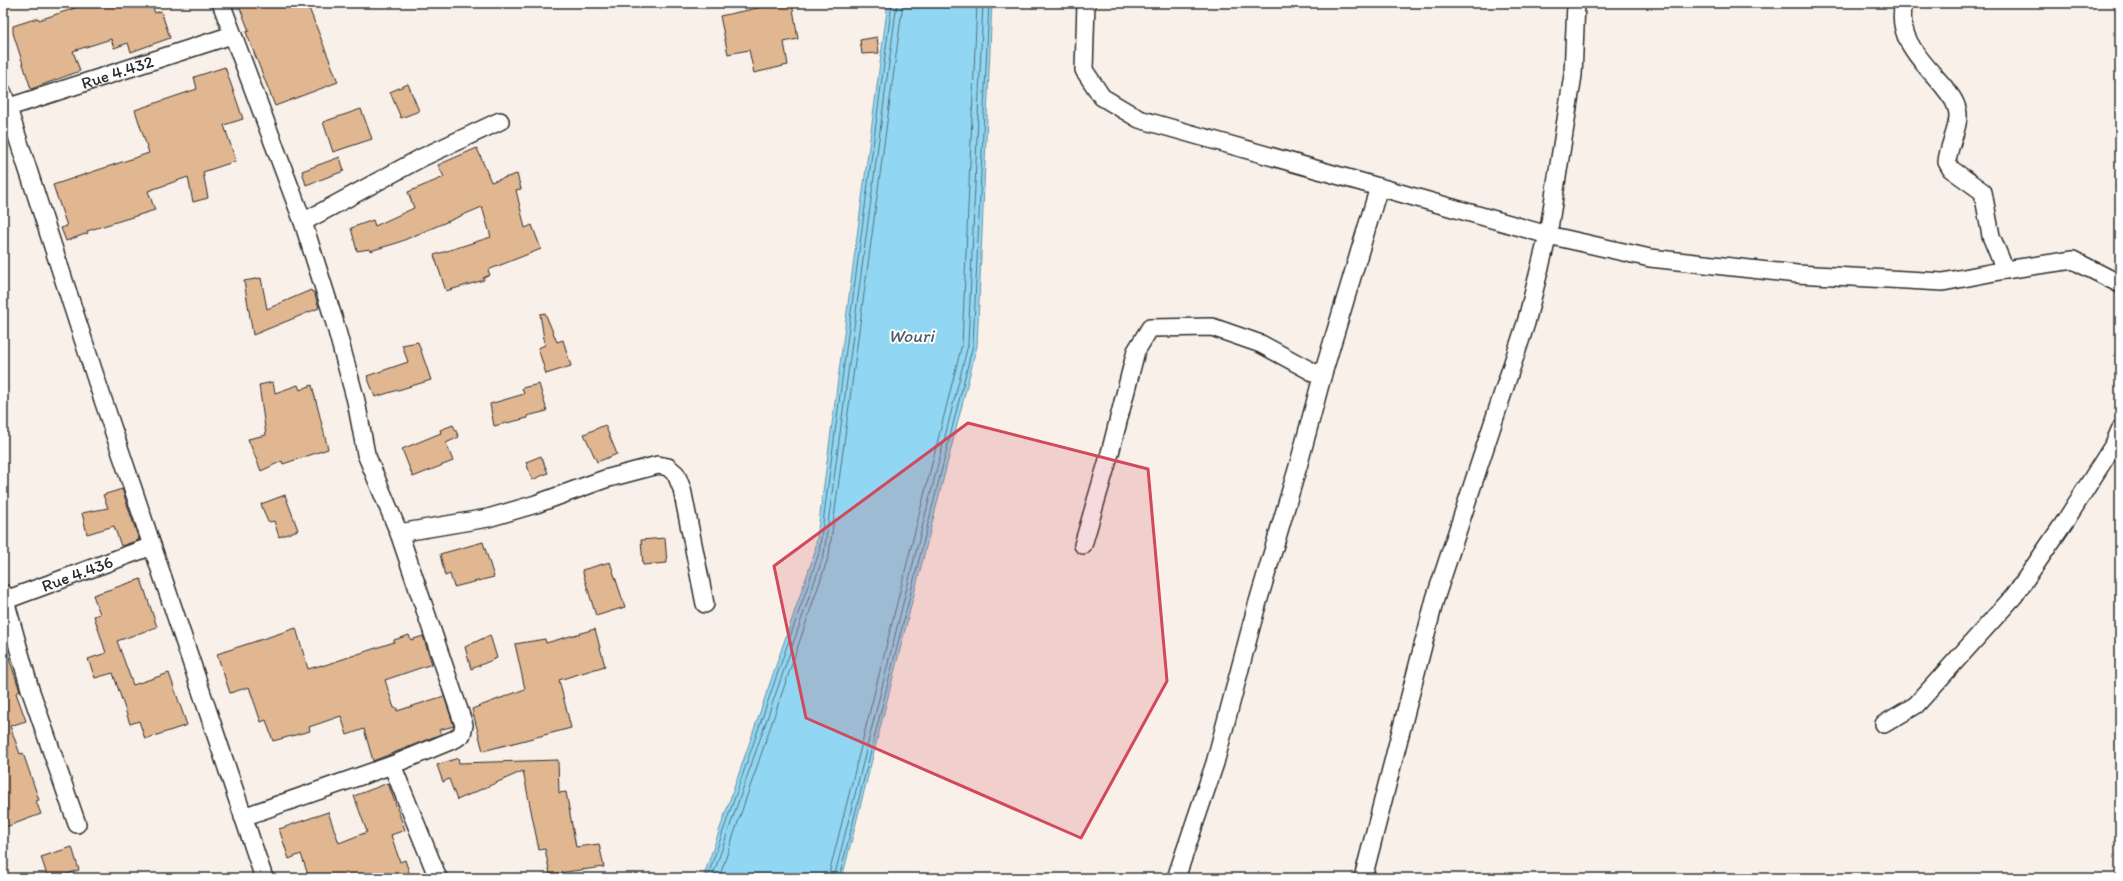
<svg xmlns="http://www.w3.org/2000/svg" width="2123" height="881" font-family="Itim,sans-serif">
  <style>
    .water { fill: #91d7f3; stroke: #6892a3 }
    .lines { fill: none; stroke-linecap: round; stroke-linejoin: round }
    .shore { stroke: #54707b; stroke-width: 1 }
    .building { fill: #e1b792; stroke: #2b2b2b }
    .minor-casing { stroke: #2b2b2b; stroke-width: 20 }
    .minor { stroke: #fff; stroke-width: 17 }
    .marked { fill: #d1495b; fill-opacity: 0.2; stroke: #d1495b; stroke-width: 3; stroke-linejoin: round }
    .labels { text-anchor: middle; stroke-width: 4; stroke-linejoin: round; paint-order: stroke }
    .street-label { font-size: 17px; fill: #2b2b2b; stroke: #fff }
    .water-label { font-size: 18px; font-style: italic; fill: #4a5f67; stroke: #fff }
  </style>
  <rect width="100%" height="100%" fill="#f9f1e9"/>
  <filter id="ink" filterUnits="userSpaceOnUse"><feTurbulence type="fractalNoise" baseFrequency=".025" numOctaves="2"/><feDisplacementMap in="SourceGraphic" scale="8" xChannelSelector="R" yChannelSelector="G"/><feConvolveMatrix kernelMatrix="1 2 1 2 8 2 1 2 1" color-interpolation-filters="sRGB"/></filter>
  <g filter="url(#ink)">
    <path class="water" d="M888,3H992L977,346L842,878H703L815,552Z"/>
    <g class="lines">
      <path class="shore" d="M707,878L819,553L892,3
        M712,878L824,554L897,3
        M719,878L829,555L903,3
        M828,878L962,344L977,3
        M834,878L968,345L983,3
        M839,878L973,345L989,3"/>
    </g>
    <path class="building" d="M90,3H151L155,13L161,11L170,38L131,52L128,43L114,48L111,39L73,51L80,71L31,89L13,33V26L38,18L39,20Z
      M249,3H307L338,82L275,106L246,32L249,31L240,8Z
      M781,3H792L798,39L784,42L788,65L754,73L749,50L728,54L720,16Z
      M877,37L879,53L862,54L860,40Z
      M225,67L243,119L224,125L236,161L203,172L208,198L193,202L188,177L148,191L155,210L87,231L88,233L66,241L61,228L67,226L53,185L149,153L135,110L197,89L194,77Z
      M408,84L419,111L401,118L390,92Z
      M361,109L372,139L333,152L323,122Z
      M477,148L491,182L517,174L521,189L516,190L525,228L532,225L541,249L488,270L490,275L483,278L484,280L446,291L434,255L491,237L482,207L397,243L370,251V249L357,251L351,228L373,220L375,226L414,208L408,192L444,177L438,165Z
      M340,157L344,171L306,185L302,171Z
      M261,278L267,309L311,290L312,292H314L319,308L253,335L244,281Z
      M545,313L557,342L563,340L571,366L546,374L538,348L545,345L540,314Z
      M418,342L431,380L375,397L367,376L408,362L402,345Z
      M273,382L275,393L298,385L300,390L312,385L328,449L283,464L282,461L261,471L248,439L266,435L259,385Z
      M539,384L547,411L527,416L528,418L494,426L490,404L524,394L522,388Z
      M453,425L459,437L446,443L453,461L413,477L402,449L441,433L440,430Z
      M605,425L617,454L597,462L584,434Z
      M541,456L548,473L532,480L526,462Z
      M122,489L139,540L121,546L114,526L87,534L82,513L108,508L103,495Z
      M285,495L298,530L279,537L274,521L270,522L267,520L261,504Z
      M665,538L667,563L643,565L641,540Z
      M483,542L494,577L454,587L450,574L445,576L440,554Z
      M610,562L625,607L596,616L582,570Z
      M141,579L157,627L117,641L133,685L169,673L187,725L145,739L139,721L130,724L113,673L95,678L88,659L106,653L94,616L100,614L93,595Z
      M296,628L308,669L322,665V666L394,642V640L409,635L411,640L423,636L432,664L385,680L394,708H397V711L444,696L454,726L439,730L441,734L373,761L364,729L347,735L341,716L309,727L310,731L273,741L266,720L261,722L249,687L230,693L217,654Z
      M595,629L605,666L559,680L571,728L483,751L472,709L525,689L515,644L545,639L546,643Z
      M490,635L497,658L471,669L465,647Z
      M6,649L20,691L16,693L26,721L10,726L20,754L23,753L39,800L36,801L41,814L3,828V650Z
      M458,758L459,763L558,760L559,793L566,792L576,847L599,844L604,867L550,874L545,849L539,850L523,771L457,800L449,779L443,782L437,765Z
      M388,783L405,830L391,835L400,862L405,860L411,878H309L301,854L289,859L279,829L328,812L339,843L367,832L354,796Z
      M72,847L79,870L55,878H48L41,857Z"/>
    <g class="lines">
      <defs>
        <g id="minor">
          <path d="M221,3L303,222L334,320L356,401L366,454L399,533L464,725L462,734L455,739L392,765"/>
          <path d="M1086,3L1084,70L1102,97L1139,119L1548,235L1650,258L1797,274L1943,282L2005,270L2073,260L2120,284"/>
          <path d="M1904,3C1895,38 1923,62 1944,87C1951,96 1957,103 1958,114C1959,129 1948,146 1947,162L1951,169L1983,192L1991,236L2005,270"/>
          <path d="M3,93L97,382L264,878"/>
          <path id="s1" d="M3,109L232,35"/>
          <path d="M303,222L421,158L500,121"/>
          <path d="M399,533L488,518L536,504L605,479L658,465L668,467L676,474L682,489L705,604"/>
          <path d="M1083,545L1110,453L1136,351L1150,328L1212,327L1261,344L1322,377"/>
          <path d="M3,593L30,689L77,824"/>
          <path id="s2" d="M3,601L152,546"/>
          <path d="M1884,724L1916,705L2014,596L2066,520L2114,444L2120,430"/>
          <path d="M243,817L392,765L438,878"/>
          <path d="M1176,878L1215,763L1255,612L1299,463L1322,377L1379,187"/>
          <path d="M1363,878L1435,599L1526,323L1548,235L1573,75L1576,3"/>
        </g>
      </defs>
      <use href="#minor" class="minor-casing"/>
      <use href="#minor" class="minor"/>
    </g>
  </g>
  <path class="marked" d="M968,423L1148,469L1167,681L1081,838L806,718L774,566Z"/>
  <g class="labels">
    <g class="street-label">
      <text dy="6" stroke="none"><textPath href="#s1" startOffset="120">Rue 4.432</textPath></text>
      <text dy="6" stroke="none"><textPath href="#s2" startOffset="79">Rue 4.436</textPath></text>
    </g>
    <g class="water-label">
      <text x="911" y="342">Wouri</text>
    </g>
  </g>
  <rect width="2123" height="881" fill="none" stroke="#fff" stroke-width="16"/>
  <rect x="8" y="8" width="2107" height="865" fill="none" stroke="#2b2b2b" stroke-width="1.5" filter="url(#ink)"/>
</svg>
